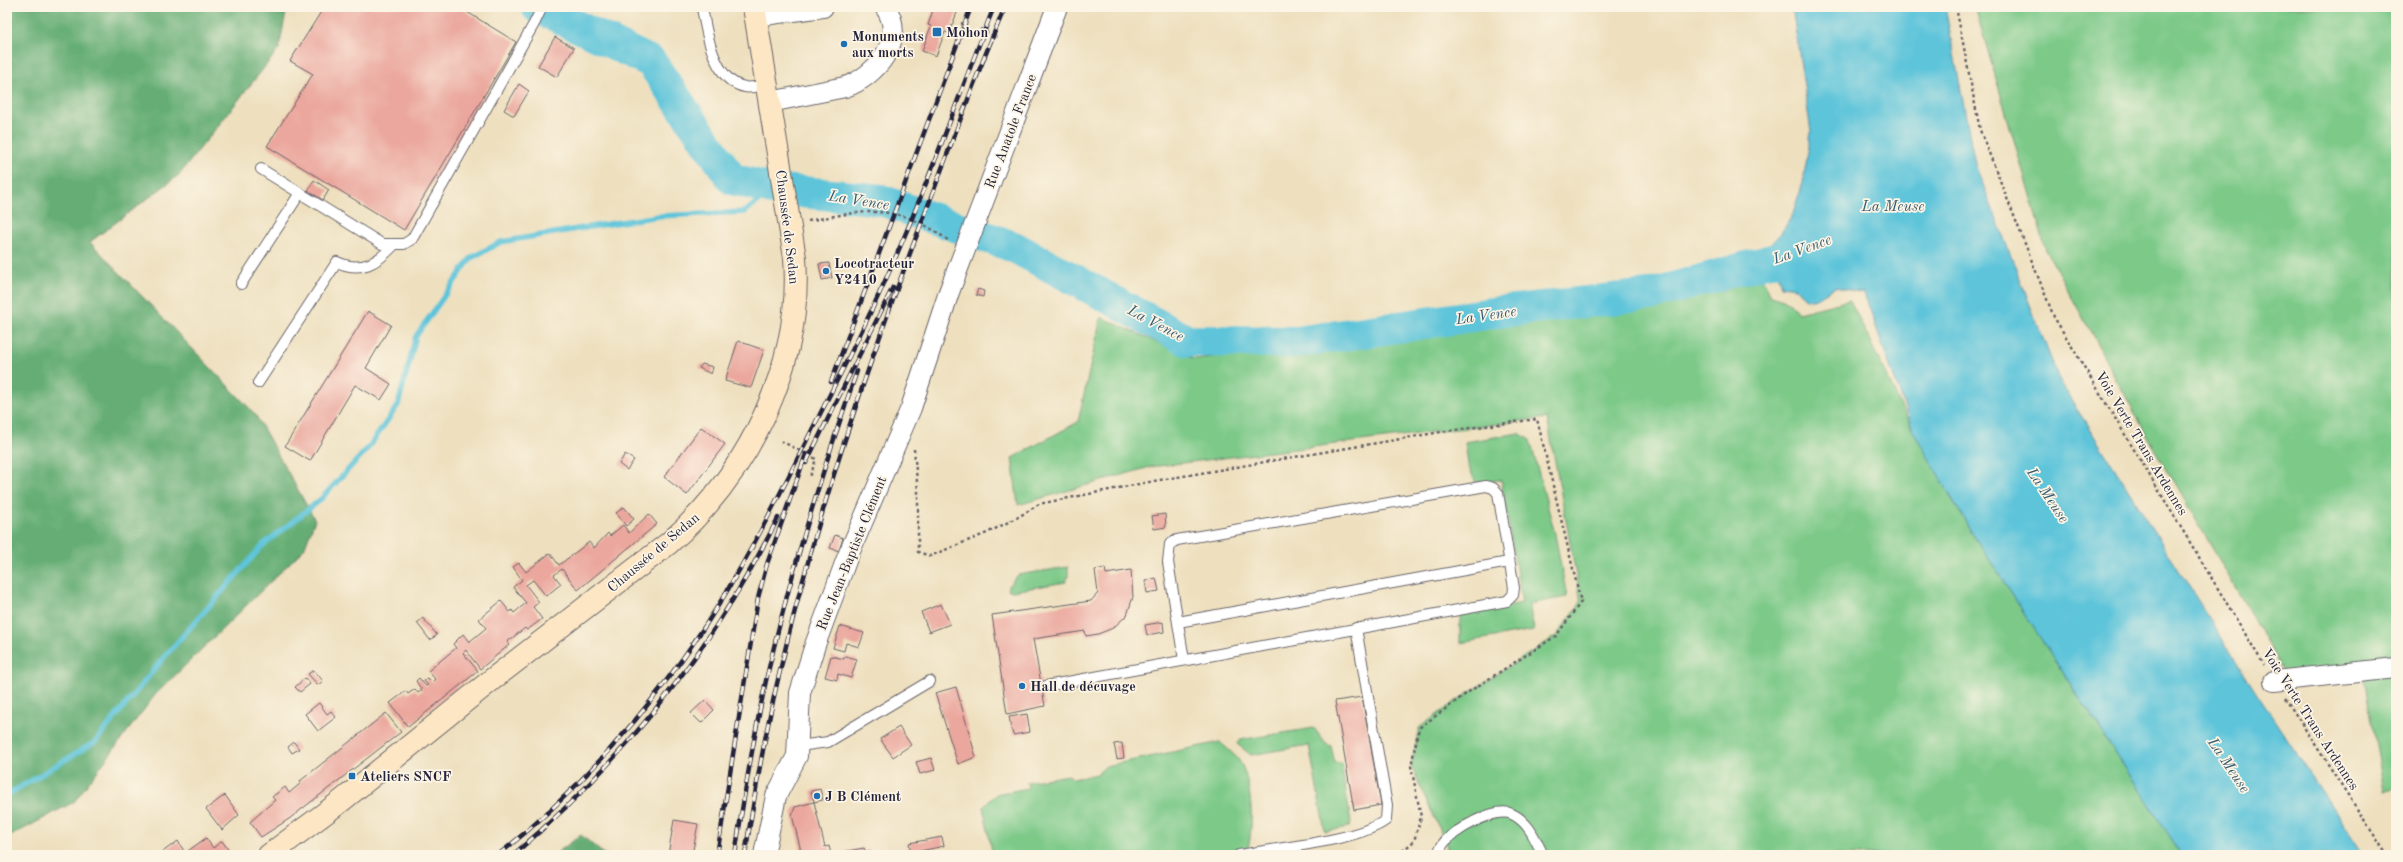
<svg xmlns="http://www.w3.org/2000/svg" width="2403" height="862" font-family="'Old Standard TT',serif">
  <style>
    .green { fill: #7cc988; stroke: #4f7662 }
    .forest { fill: #65ad74; stroke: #446858 }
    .water { fill: #5dc4da; stroke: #40738a }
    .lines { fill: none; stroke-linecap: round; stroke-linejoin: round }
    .stream { stroke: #5dc4da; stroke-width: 5.5 }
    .river { stroke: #5dc4da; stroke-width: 32 }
    .building { fill: #eba79e }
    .lane-casing { stroke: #696469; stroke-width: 12 }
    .street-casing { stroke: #696469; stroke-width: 22 }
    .secondary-casing { stroke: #696469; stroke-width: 24 }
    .path { stroke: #696469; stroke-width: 2.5; stroke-dasharray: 3 3; stroke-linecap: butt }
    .lane { stroke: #fff; stroke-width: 10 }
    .street { stroke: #fff; stroke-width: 20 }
    .secondary { stroke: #fce6c4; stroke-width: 22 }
    .rail-casing { stroke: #22223b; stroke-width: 4.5 }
    .rail { stroke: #fcf5e5; stroke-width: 3; stroke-dasharray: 9; stroke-linecap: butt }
    .poi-dot { fill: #1f6fb2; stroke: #fcf5e5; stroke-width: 1.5 }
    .labels { text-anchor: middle; stroke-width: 3.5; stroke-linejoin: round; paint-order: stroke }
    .poi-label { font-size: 14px; font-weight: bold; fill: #22223b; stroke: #fcf5e5; text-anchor: start }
    .street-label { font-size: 14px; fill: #22223b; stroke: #fcf5e5 }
    .water-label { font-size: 15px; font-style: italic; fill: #375b73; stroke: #fcf5e5 }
  </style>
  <rect width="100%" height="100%" fill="#fcf5e5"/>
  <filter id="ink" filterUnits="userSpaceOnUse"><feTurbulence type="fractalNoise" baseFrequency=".025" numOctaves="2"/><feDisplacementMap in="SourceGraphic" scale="8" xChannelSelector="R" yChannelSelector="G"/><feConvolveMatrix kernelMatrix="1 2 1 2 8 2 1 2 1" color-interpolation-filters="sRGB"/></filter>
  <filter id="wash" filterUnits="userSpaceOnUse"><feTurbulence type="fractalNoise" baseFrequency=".012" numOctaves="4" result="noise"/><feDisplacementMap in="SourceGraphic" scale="16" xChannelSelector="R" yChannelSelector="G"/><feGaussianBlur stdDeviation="0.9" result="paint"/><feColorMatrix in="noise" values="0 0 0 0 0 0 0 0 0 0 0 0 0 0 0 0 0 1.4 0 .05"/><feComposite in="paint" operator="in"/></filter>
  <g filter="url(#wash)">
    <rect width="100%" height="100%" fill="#eee0bf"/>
    <path class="green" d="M1975,7H2396V788L2384,790L2363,672L2289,680L2149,439L2046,250Z
      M1762,278L1771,296L1789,302L1798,313L1850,300L1913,431L1972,533L2182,855H1445L1447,846L1411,766L1419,728L1456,701L1556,636L1581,602L1547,418L1150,467L1018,505L1012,458L1078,422L1101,317L1194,359L1628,312L1727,289Z
      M1519,433L1530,440L1555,534L1567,597L1529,604L1534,630L1460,643V615L1522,603L1501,480L1476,483L1468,465L1465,442Z
      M1068,567V576L1066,582L1013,591L1008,590V586L1018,575Z
      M1314,728L1326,744L1331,746L1335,763H1341L1351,822L1349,827L1325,832L1309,745L1251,755L1237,744L1239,740Z
      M1220,742C1226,748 1236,755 1240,762C1252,782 1254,826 1248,848L1209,855H993L983,807L996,794L1028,788L1027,782L1069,775L1073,779L1097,774L1106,766Z"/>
    <path class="forest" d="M7,7H287L279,49L179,175L90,242L255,414L315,520L304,549L155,695L74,802L7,838Z
      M581,835L605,855H554Z"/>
    <path class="water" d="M1792,7H1945L1975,164L2060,382L2257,694L2364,855H2182L1972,533L1913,431L1864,293L1835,287L1817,298L1806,300L1796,288L1781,286L1769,246L1781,233L1792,216L1803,182L1811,132Z"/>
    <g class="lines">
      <path class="stream" d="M7,795L95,742L165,656L263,545L320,500L369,447L398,405L416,336L471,258L501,242L577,229L659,216L745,212L772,189"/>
      <path class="river" d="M537,7L651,62L732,179L772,189L881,200L1014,247L1188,341L1297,342L1506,311L1649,295L1772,260L1814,245"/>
    </g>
    <g id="blocks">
      <path class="building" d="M324,7H459L516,42L404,230L267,146L313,74L290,61Z
        M934,7H957L958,10L949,33L945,32L936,56L922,51L931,26L928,25Z
        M555,37L574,48L557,77L538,66Z
        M519,84L529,91L514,116L504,110Z
        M314,180L329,190L323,200L308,191Z
        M829,263L832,278L822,280L819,264Z
        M978,289L984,291L983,297L976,295Z
        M368,311L391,325L366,368L391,384L381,400L355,385L310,461L285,446Z
        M738,341L764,350L751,388L725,381Z
        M702,364L713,367L711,374L699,368Z
        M701,427L725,444L687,495L664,477Z
        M625,454L634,460L627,470L619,464Z
        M624,507L634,519L626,526L616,513Z
        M649,514L657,524L578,590L562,569L554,575L561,584L546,596L533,580L526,585L539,602L533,607L542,619L527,630L525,628L507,642L509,645L480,669L466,650L463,653L478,671L408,727L390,703L406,691L408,694L415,689L418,693L422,690L416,681L419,678L426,686L428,685L424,681L428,678L432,682L435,679L428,671L456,648L453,644L463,634L469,642L486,628L479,619L501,601L510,612L512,610L514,613L526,603L513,587L522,580L513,567L519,563L526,572L550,553L559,565L589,542L594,548L608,533L610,536L623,525L629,533Z
        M1165,514L1166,527L1154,529L1152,516Z
        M835,535L843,538L839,551L830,548Z
        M1105,568L1106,574L1131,570L1133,597L1127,615L1113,628L1098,634L1086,636L1085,631L1033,639L1045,706L1007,714L992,615L1091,601L1098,593L1095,570Z
        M1156,578L1159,591L1147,593L1145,581Z
        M941,604L950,624L929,632L921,612Z
        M423,618L437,635L430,640L417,623Z
        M1163,622L1164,632L1147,635L1145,625Z
        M840,626L864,633L859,647L846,643L844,651L833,648Z
        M831,656L844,659L845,656L857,659L851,678L838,674L837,680L825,677Z
        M314,670L323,681L318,685L308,674Z
        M305,678L310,684L300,692L295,687Z
        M956,687L976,757L958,764L935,693Z
        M1362,697L1381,805L1354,810L1335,701Z
        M705,700L714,710L701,723L691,713Z
        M319,703L327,714L331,711L336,717L318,731L305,714Z
        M386,713L401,732L289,819L261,837L250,822L275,800L272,797L285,787L289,793L301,783L300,781Z
        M1027,714L1030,732L1013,735L1009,717Z
        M899,727L911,745L893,757L880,739Z
        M294,742L299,749L292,753L288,747Z
        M1122,743L1124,758L1117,759L1114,744Z
        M931,758L935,770L920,774L916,762Z
        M820,789L823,800L814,802L811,791Z
        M225,795L239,815L222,830L206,809Z
        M814,802L825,847L829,846L831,854L864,848L865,852L870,851L871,855H802L792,815L795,807Z
        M674,820L698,824L692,855H668Z
        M942,837L944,846L911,853L909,843Z
        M206,838L213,848L222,841L232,855H158L178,841L185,853Z"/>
    </g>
  </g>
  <g filter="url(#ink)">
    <use href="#blocks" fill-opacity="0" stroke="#696469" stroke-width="1"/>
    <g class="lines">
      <defs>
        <path id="lane" d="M702,7C706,32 714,82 745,87C751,89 761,85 767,84
          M261,169L382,244H404L412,239L535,22L542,7
          M241,284L300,193
          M258,383L337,262C361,273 377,263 393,246
          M1178,622L1509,562
          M1046,686L1507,601L1513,595L1514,588L1498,493L1493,488L1486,486L1177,540L1170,544L1168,562L1184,660
          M799,746L828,742L930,681
          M1239,855C1277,848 1358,841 1386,820L1387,805L1356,628
          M1437,855C1439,851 1441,847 1443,844C1452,831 1496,806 1512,814C1529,822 1535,839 1543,855"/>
        <path id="street" d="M756,16L823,7
          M770,102L845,87C875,77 908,39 885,7
          M2274,681L2396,668
          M764,855L776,796L797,756L800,693L815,645L847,558L911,408L949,292L1057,7"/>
        <path id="secondary" d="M269,855L340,802L494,678L669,543C748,474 803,365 795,258L754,7"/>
      </defs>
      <use href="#lane" class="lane-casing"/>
      <use href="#street" class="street-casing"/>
      <use href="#secondary" class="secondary-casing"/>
      <path class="path" d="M1956,7L1980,130L2054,317L2264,665
        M961,23L967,25
        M980,29L997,37
        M808,221C866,210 898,202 949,241
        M781,441L816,459L810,477
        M914,449L918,492V552L930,556L987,533L1020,516L1039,504L1154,481L1447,431L1537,419L1581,602L1556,636L1470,691L1419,728L1411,766L1421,817L1414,841L1398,855
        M2285,698L2387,855"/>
      <use href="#lane" class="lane"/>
      <use href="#street" class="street"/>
      <use href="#secondary" class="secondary"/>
      <defs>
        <path id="rail" d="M831,382L971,7
          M806,463L893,287
          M498,855C578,792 649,711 705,626C748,561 782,489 817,420C848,359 879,298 905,235C937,160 963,83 994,7
          M513,855C624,761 713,648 778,518
          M717,855L758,598L767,564L806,454
          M735,855C744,795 754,735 767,676C791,572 822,471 857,371
          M745,855C755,793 765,732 780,671C814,524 862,381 915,240C945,162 972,84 1005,7"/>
      </defs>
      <use href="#rail" class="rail-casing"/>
      <use href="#rail" class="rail"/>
    </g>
  </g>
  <g class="poi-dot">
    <rect x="932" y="27" width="10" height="10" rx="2"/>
    <circle cx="844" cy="44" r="4"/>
    <circle cx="826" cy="271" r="4"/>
    <circle cx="1022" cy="686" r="4"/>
    <rect x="348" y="772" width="8" height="8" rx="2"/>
    <circle cx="817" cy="796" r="4"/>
  </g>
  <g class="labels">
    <g class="poi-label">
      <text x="946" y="37">Mohon</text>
      <text x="852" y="41">Monuments<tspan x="852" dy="16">aux morts</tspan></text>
      <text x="834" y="268">Locotracteur<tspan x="834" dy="16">Y2410</tspan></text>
      <text x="1030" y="691">Hall de décuvage</text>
      <text x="360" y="781">Ateliers SNCF</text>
      <text x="825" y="801">J B Clément</text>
    </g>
    <g class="street-label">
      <text transform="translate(1010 131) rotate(-69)" y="5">Rue Anatole France</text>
      <text transform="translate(788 227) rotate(83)" y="5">Chaussée de Sedan</text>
      <text transform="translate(2142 443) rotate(59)" y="5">Voie Verte Trans Ardennes</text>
      <text transform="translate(653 552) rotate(-40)" y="5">Chaussée de Sedan</text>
      <text transform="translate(851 553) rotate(-68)" y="5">Rue Jean-Baptiste Clément</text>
      <text transform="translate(2311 719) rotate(57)" y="5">Voie Verte Trans Ardennes</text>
    </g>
    <g class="water-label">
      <text transform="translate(859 200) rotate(9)" y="5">La Vence</text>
      <text x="1893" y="211">La Meuse</text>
      <text transform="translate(1802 249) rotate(-20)" y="5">La Vence</text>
      <text transform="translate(1486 315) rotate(-8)" y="5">La Vence</text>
      <text transform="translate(1156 323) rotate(28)" y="5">La Vence</text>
      <text transform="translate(2048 495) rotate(56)" y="5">La Meuse</text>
      <text transform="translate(2229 765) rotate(56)" y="5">La Meuse</text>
    </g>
  </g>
  <rect width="2403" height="862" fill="none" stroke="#fcf5e5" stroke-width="24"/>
</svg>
